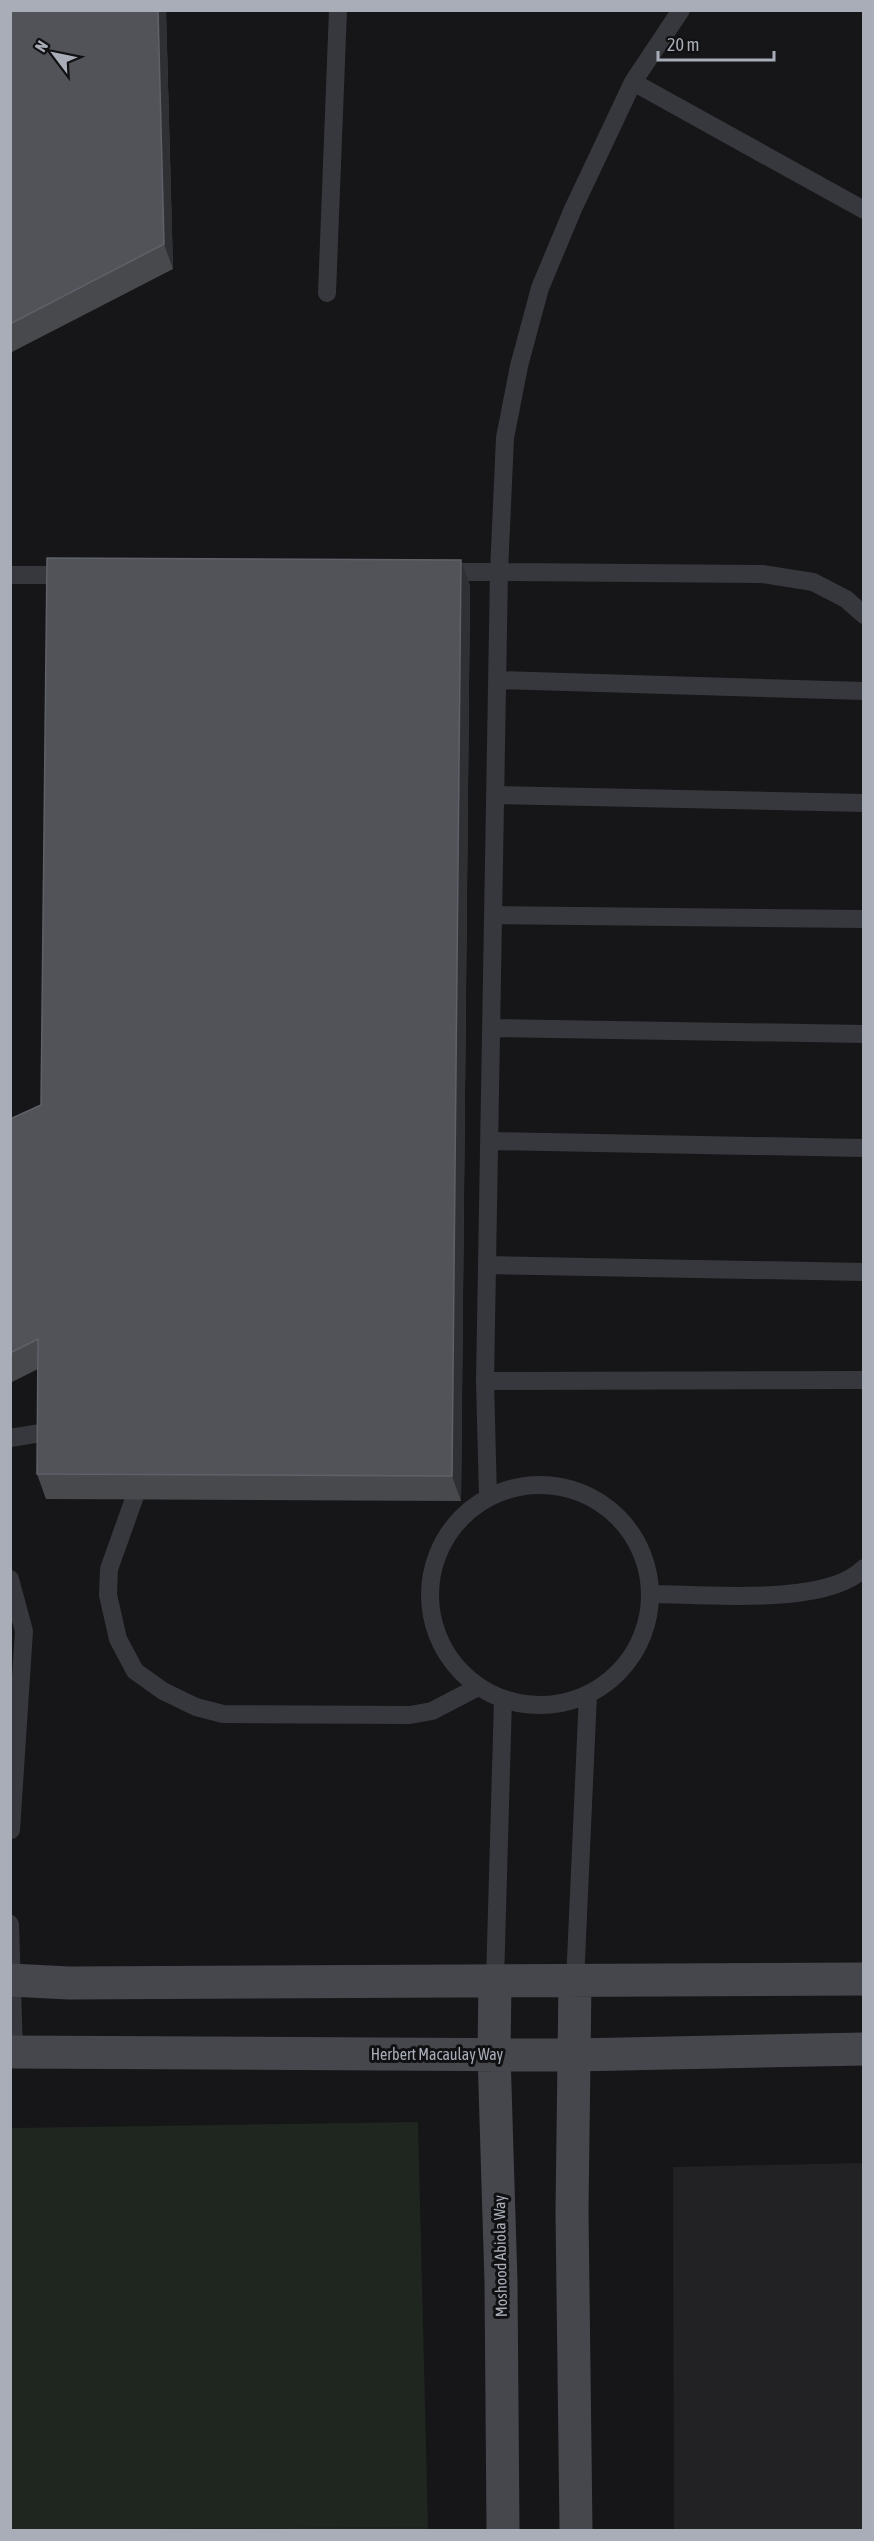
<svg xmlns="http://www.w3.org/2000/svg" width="874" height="2541" font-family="'Asap Condensed',sans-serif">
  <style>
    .built { fill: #222225 }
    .green { fill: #1e261f }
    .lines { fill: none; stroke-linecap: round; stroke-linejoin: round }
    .service { stroke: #37383d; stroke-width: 18 }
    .secondary { stroke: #45474d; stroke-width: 33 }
    .wall { fill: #47494d }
    .shaded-wall { fill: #2f3033 }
    .building { fill: #525359; stroke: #5f6168; stroke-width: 1.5 }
    .labels { text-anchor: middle; stroke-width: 6; stroke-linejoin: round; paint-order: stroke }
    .street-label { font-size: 16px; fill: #a8adb8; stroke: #111113 }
  </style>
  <rect width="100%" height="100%" fill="#161618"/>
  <path class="built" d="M863,2163V2530H674L673,2167Z
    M428,2527L427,2530H11Z"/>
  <path class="green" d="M418,2122L428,2527L11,2530V2128Z"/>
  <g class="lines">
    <path class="service" d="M633,82L864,210
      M327,293L338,10
      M441,572H499L505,438L519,366L540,288L573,209L633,82L681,10
      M10,575H71
      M497,680L864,691
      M495,795L864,803
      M493,915L864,919
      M491,1028L864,1034
      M489,1141L864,1148
      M487,1265L864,1272
      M485,1381L864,1380
      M10,1438L47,1432
      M430 1595a110 110 0 1 1 220 0a110 110 0 1 1-220 0Z
      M488,1498L485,1381L499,572L762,574L813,582L846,599L864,615
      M134,1499L109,1569L108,1595L118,1639L135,1671L163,1691L196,1707L223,1714L410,1715L432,1711L478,1687
      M10,1579L24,1631L11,1830
      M650,1594C702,1594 827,1607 864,1568
      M10,1924L14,2052
      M495,1981L503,1699
      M575,1982L588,1694"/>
    <path class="secondary" d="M10,1980L69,1983L864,1979
      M495,1981L494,2054L501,2282L503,2530
      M575,1982L572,2211L576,2530
      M10,2052L575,2055L864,2049"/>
  </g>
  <path class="wall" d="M10,10H166L173,269L10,353Z
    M470,585L461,1501L46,1499L37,1474L38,1369L10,1383V1119L41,1105Z"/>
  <path class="shaded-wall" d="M158,10H166L173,269L164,244Z
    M461,560L470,585L461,1501L452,1476Z"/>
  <path class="building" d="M10,10H158L164,244L10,324Z
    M47,558L461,560L452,1476L37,1474L38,1339L10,1353V1119L41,1105Z"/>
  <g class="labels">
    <g class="street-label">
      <text x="437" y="2060">Herbert Macaulay Way</text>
      <text transform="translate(500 2256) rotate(-91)" y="6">Moshood Abiola Way</text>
    </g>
  </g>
  <rect width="874" height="2541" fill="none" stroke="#a8adb8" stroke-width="24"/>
  <g transform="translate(54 54) rotate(302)" stroke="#111113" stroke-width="4.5" paint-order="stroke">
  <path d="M0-4.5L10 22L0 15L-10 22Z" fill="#a8adb8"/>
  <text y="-9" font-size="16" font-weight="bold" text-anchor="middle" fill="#a8adb8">N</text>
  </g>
  <path d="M658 51v9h116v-9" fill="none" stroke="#a8adb8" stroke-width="3"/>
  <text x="667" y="51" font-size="18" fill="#a8adb8" stroke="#111113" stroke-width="4.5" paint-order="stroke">20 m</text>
</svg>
